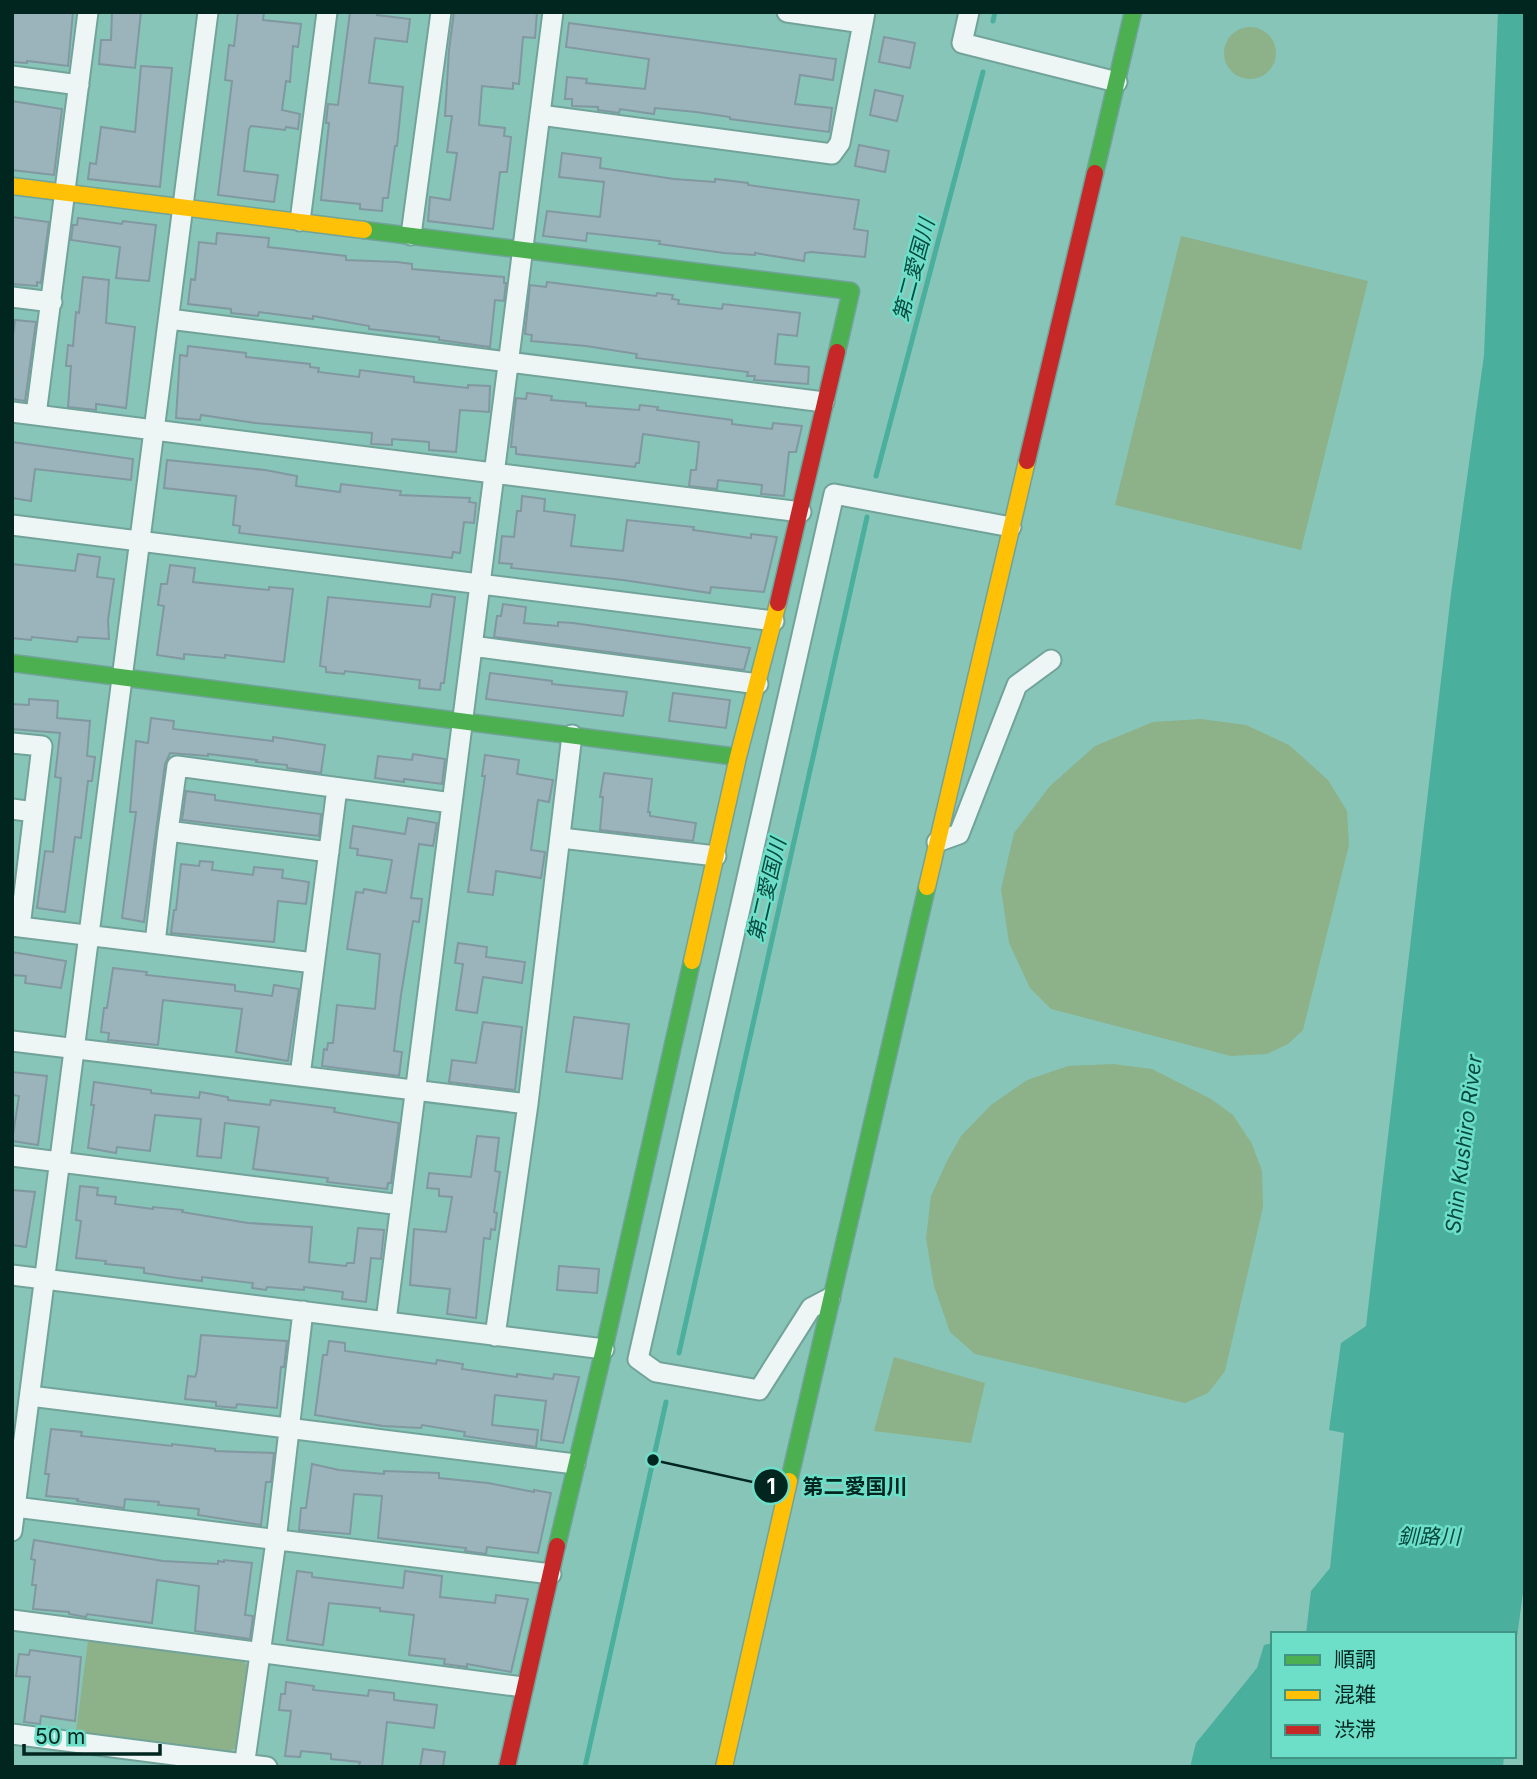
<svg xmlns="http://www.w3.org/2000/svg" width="1537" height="1779" font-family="Inter,'Noto Sans JP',sans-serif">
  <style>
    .green { fill: #8db188 }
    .water { fill: #4baf9e }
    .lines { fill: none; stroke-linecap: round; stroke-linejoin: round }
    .stream { stroke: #4baf9e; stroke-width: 5 }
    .building { fill: #9bb3bb; stroke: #8198a0; stroke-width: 2 }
    .street-casing { stroke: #71a39a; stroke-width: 23 }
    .fast-casing { stroke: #71a39a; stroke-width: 19 }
    .slow-casing { stroke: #71a39a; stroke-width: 19 }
    .jam-casing { stroke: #71a39a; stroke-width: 19 }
    .street { stroke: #edf6f4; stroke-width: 19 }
    .fast { stroke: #4caf50; stroke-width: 16 }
    .slow { stroke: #ffc107; stroke-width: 16 }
    .jam { stroke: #c62828; stroke-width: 16 }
    .labels { text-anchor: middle; stroke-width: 5; stroke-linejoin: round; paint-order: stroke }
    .water-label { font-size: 21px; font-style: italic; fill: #054a3f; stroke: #6ddfc9 }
    .leader { fill: none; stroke: #00261f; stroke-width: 2.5 }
    .callout-dot { fill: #00261f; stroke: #6ddfc9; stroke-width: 2.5 }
    .mark-label { font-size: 21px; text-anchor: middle; font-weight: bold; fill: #fff }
    .callout-label { font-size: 21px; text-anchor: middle; font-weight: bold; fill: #00261f; stroke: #6ddfc9; stroke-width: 5; stroke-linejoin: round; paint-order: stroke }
  </style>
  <rect width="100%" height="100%" fill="#87c5b9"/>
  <path class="green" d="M1224 53a26 26 0 1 1 52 0a26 26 0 1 1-52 0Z
    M1181,236L1368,281L1301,550L1115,505Z
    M1201,719L1246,725L1289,745L1328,780L1347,811L1349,845L1303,1030L1288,1044L1267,1054L1231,1056L1051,1009L1030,988L1009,943L1001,889L1014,833L1050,786L1095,746L1153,722Z
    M1113,1064L1152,1069L1211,1099L1233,1115L1252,1144L1262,1171L1263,1207L1225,1371L1208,1393L1185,1403L975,1354L950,1332L934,1286L926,1238L931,1196L948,1159L961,1136L991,1105L1027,1080L1068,1066Z
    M894,1357L985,1383L971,1443L874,1431Z
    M88,1641L242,1660L251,1669L239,1746L229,1752L76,1731Z"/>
  <path class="water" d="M1498,12H1525V1577L1514,1660V1634H1306L1311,1591L1330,1568L1344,1433L1329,1430L1341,1343L1366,1326L1451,594L1484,355Z
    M1273,1643V1756H1504L1503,1767H1190L1196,1743L1257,1668L1264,1645Z"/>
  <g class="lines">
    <path class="stream" d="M993,21L995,12
      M876,476L983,72
      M679,1353L867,517
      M585,1767L666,1402"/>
  </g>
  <path class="building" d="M12,12H73L68,66L27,61V63L12,62Z
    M112,12H141L135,68L99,64L101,40H111Z
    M238,12H264L263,20L301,24L298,47L293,46L290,82L286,81L282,110L300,114L298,129L286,127L285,130L251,126L249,129L244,171L278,175L274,202L218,195L232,81L225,80L229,45L234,46Z
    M350,12H377V15L410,19L407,42L375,38L369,83L403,87L397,146H395L388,198H383L382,211L360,209V204L321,200L329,123H326L328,104L338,105Z
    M454,12H537L535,38L523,37L519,84L513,83V89L482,86L479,125L505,128L504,136L511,137L507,172H500L493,229L428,221L430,197L450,200L457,153L447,152L452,116H445L449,50Z
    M569,23L836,59L833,80L800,75L795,104L832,108L829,132L730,119V117L696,112L655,108L654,114L620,109L619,113L598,110V107L572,106V99H565L567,77L587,79L586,83L645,89L649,59L566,47Z
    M884,37L915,43L910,68L879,62Z
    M141,66L172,68L160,187L88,179L90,163L96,164L101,127L135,132Z
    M875,90L903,96L897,121L870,115Z
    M12,101L62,109L54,175L12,170Z
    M859,145L889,151L885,172L855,166Z
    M562,153L601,158L600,168L674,179L715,182V179L748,183V185L859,200L854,229L868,231L865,257L811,252L805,253L804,261L755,253V255L724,253L659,244L660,241L587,233L586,241L543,236L547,211L600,217L604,182L559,177Z
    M12,217L49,222L41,283L37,282V286L12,284Z
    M78,218L122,224L123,221L156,225L149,281L116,278L120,247L71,240L73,225H77Z
    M217,233L269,238L268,247L346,256V260L397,262L412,264V269L504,277V283H506L504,301L495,300L490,347L439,340V337L369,329V326L313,316V319L259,312L258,316L231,313V309L188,304L191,279L195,280L199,242L216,244Z
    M83,277L109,280L106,323L135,327L126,408L96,404V410L68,407L71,366H66L68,345L73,346L76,312L79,313Z
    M547,282L656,296L657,293L673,295L672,299L679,300L678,304L722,309L723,304L800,313L797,336L778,334L775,364L809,367L808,384L754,380L755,376H747L748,372L636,358L637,354L586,346L531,341L532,335L525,334L530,285L546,287Z
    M15,320L36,322L25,401L12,399V343Z
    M188,346L246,353V357L310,364V367L319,368L318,372L359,377L360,370L414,377V382L468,388V385L490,386L489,412L460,410L456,452L429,450V442L392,439V445L371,444L372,433L255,423L201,415L200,420L176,418L180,355L187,356Z
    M527,393L552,396L551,400L586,403V406L639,410L640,405L658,407L657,410L732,420V424L772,429L773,423L802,426L796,452H789L784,496L761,494L762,485L718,480L717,489L689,486L691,470H696L699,442L643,434L639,463H636L635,467L516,454V447H511L516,398L526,399Z
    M12,442L133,459L131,480L35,469L31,501L12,498Z
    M167,460L265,470L297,476L296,486L340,492L341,484L401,491L400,495L470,498L469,502L476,503L474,523L464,522L460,553L453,552L452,558L239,533L240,526L233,525L236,496L164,488Z
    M522,496L545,499L544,511L575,515L571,546L623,551L627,520L694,527L693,530L751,538V534L777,537L764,592L711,587L710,593L623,580L511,568L512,564L499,563L502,536L514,537L517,511H521Z
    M78,554L100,557L97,577L114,579L108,620L109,639L78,637L77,642L32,637L31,640L12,638V564L75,571Z
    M170,565L195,568L193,582L269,590V587L293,589L284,662L225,655V658L184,654V659L157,655L164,606L158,605L161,584H167Z
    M432,594L455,597L444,683H441L440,690L419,688L420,680L345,671L344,674L326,672V667L320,666L328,597L430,607Z
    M503,604L526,607L524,623L558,626V622L573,623L750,648L744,670L494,637L497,616H501Z
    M490,673L552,681V684L627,692L623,716L486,699Z
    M673,693L730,700L726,728L669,721Z
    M29,699L58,701L57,718L90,721L87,756L95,757L92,781H88L81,838L75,837L65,912L37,908L45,851L53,852L61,778L55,777L60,733L12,729V704L29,705Z
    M151,718L174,721L173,729L273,741V737L325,745L321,773L287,768V765L256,762L257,760L208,754V756L170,753L165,764L144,922L122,918L136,812H130L136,741L148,743Z
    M413,754L445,759L442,784L404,779V782L375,778L378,756L412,760Z
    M485,755L519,760L517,774L553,780L549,802L538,800L531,850L545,852L541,878L496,871L493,895L468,892L485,776H482Z
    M604,773L652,779L648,812H650V816L696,823L693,841L600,830L603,797H600Z
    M186,791L215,795V800L321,814L319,836L182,820Z
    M408,818L437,823L433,846L419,844L411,898L422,899L419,922L413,921L401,995L394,1051L402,1052L399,1076L322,1066L324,1049L327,1050L328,1043H333L337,1005L375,1009L380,954L347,949L356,892L363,893L364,889L386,893L392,860L357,855L358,849L350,848L353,826L405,834Z
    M200,861L213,862L212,870L253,875L254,867L283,870L282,878L309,882L306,904L278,901L274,942L171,933L174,910H176L181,864L199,866Z
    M458,943L487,947L486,957L525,962L522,983L483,977L477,1013L456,1010L463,964L455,963Z
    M12,952L66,961L61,988L25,983L26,976L12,975Z
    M113,968L147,972L146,975L235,985V991L272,996L274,985L299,989L288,1061L236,1052L242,1009L163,1000L158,1045L108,1040L109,1033L101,1032L104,1008H107Z
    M574,1017L629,1024L622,1079L566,1072Z
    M483,1022L522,1027L515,1090L449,1082L452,1060L476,1063Z
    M12,1072L47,1076L38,1145L12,1141L19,1096L12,1095Z
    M94,1082L151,1090V1093L199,1098L200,1092L228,1097V1100L270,1105L271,1100L335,1108L334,1112L399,1123L391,1183H388L387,1189L327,1182L328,1178L253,1169L259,1127L225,1123L221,1158L197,1156L201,1119L155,1115L150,1151L117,1147L116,1153L88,1148L94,1105H91Z
    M477,1136L499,1138L495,1171L500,1172L494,1212L497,1213L495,1230L491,1229L490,1239L484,1238L476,1318L447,1314L450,1289L410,1285L414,1229L446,1232L452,1197L439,1196V1189L427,1188L429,1173L471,1177Z
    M80,1186L98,1188L97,1195L116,1197L115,1204L153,1209V1207L183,1210L182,1212L248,1223L312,1227L309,1262L346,1266L347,1263H354L358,1228L384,1230L381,1259L371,1258L366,1302L342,1299L343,1292L304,1287V1290L267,1287L266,1290L252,1288L253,1283L202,1277V1281L177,1278L144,1273V1268L105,1264L106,1261L76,1258L81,1221L76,1220Z
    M12,1190L35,1192L26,1247L12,1245Z
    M559,1266L599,1269L597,1293L557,1290Z
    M201,1335L287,1341L284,1367H281L277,1408L237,1404L236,1408L216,1406V1402L185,1399L188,1376L195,1377L197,1371Z
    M329,1341L345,1343V1351L436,1364L437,1360L463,1364L462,1369L517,1377V1374L553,1379L554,1374L579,1377L563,1443L541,1440L546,1401L495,1395L492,1425L538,1430L536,1447L464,1436L465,1432L422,1425L421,1428L383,1426L315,1415L323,1355H327Z
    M51,1429L82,1432L81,1436L172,1446V1444L215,1449V1451L274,1453L271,1482H266L261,1525L198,1515L199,1509L158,1505L159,1502L125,1499L124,1508L77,1501L78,1499L46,1496L49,1474H45Z
    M312,1464L339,1470L384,1474V1471L439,1473V1478L488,1483L534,1492V1490L551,1493L538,1553L487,1547L486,1554L465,1551L466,1548L378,1538L382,1496L354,1494L350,1534L299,1530L301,1508H306Z
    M34,1540L163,1561L218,1564V1561L224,1562V1560L252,1563L245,1615L253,1616L250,1639L195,1631L199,1586L157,1580L152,1623L87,1614L86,1617L69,1614V1612L33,1609L36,1585H32L35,1560L31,1559Z
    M297,1571L312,1573V1577L403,1588L405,1571L442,1576L440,1597L495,1603L496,1595L528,1599L511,1672L467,1664V1667L444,1664L445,1659L409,1655L414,1615L380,1611V1608L329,1603L323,1645L287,1640Z
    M30,1650L81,1657L75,1721L41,1716L40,1724L24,1722L30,1677L16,1676L19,1654L29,1655Z
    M286,1682L314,1686L313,1690L368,1696L369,1690L394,1693V1700L437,1705L434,1728L387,1722L382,1767L359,1766L360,1762L331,1759V1754L301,1751L300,1757L285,1756L291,1711L279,1710L281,1694H285Z
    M423,1749L445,1752L443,1767H420Z"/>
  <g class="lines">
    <defs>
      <path id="street" d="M787,12L863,23L865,12
        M969,12L962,43L1117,82
        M12,76L79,85
        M540,115L832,154L840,143L863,23
        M300,221L327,12
        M411,235L441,12
        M12,297L52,302
        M169,319L824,402
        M12,412L801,512
        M36,415L88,12
        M12,525L774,621
        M472,646L758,684
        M12,743L42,746L20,927
        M12,809L34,812
        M561,838L716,856
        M937,842L959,834L1017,685L1051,660
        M329,852L168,831L177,766L452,803
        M12,926L314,963
        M155,943L168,831
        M12,1041L528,1104
        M300,1076L337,788
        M12,1156L401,1205
        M12,1275L604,1349
        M830,1298L811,1308L759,1390L656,1372L638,1359L834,494L1011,527
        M386,1321L553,12
        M495,1336L528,1104L572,735
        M30,1396L575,1464
        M15,1507L551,1574
        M12,1531L208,12
        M12,1620L523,1687
        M12,1734L267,1767
        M244,1767L276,1541L303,1311"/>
      <path id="fast" d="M1095,173L1133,12
        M364,230L851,291L837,352
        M12,663L738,757
        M789,1481L927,887
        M557,1546L604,1349L692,961"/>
      <path id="slow" d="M12,186L364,230
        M927,887L1027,461
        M692,961L738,757L778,603
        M724,1767L789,1481"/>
      <path id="jam" d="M1027,461L1095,173
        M778,603L837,352
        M507,1767L557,1546"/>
    </defs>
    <use href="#street" class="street-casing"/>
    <use href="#fast" class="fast-casing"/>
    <use href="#slow" class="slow-casing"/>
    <use href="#jam" class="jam-casing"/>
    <use href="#street" class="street"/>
    <use href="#fast" class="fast"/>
    <use href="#slow" class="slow"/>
    <use href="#jam" class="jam"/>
  </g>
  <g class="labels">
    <g class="water-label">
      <text transform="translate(914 270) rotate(-75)" y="7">第二愛国川</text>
      <text transform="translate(767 890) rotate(-77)" y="7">第二愛国川</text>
      <text transform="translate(1464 1144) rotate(-83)" y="7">Shin Kushiro River</text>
      <text x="1429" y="1544">釧路川</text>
    </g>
  </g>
  <path class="leader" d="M653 1460L771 1486"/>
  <g class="callout-dot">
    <circle cx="653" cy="1460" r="7"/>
    <circle cx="771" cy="1486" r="18"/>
  </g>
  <g class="mark-label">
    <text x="771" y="1494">1</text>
  </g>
  <g class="callout-label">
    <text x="855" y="1494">第二愛国川</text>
  </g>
  <rect width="1537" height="1779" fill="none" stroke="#00261f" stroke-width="28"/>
  <rect x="1271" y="1632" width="245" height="126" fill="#6ddfc9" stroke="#419585" stroke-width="2"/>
  <rect x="1285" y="1655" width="35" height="10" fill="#4caf50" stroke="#419585" stroke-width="2"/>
  <text x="1334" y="1667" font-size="21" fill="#00261f">順調</text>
  <rect x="1285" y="1690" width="35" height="10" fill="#ffc107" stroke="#419585" stroke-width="2"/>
  <text x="1334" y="1702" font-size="21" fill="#00261f">混雑</text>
  <rect x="1285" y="1725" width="35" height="10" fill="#c62828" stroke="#419585" stroke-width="2"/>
  <text x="1334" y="1737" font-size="21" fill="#00261f">渋滞</text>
  <path d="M24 1744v10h136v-10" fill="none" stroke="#00261f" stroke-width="3.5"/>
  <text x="35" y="1744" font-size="21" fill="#00261f" stroke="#6ddfc9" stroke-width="5" paint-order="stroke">50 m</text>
</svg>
